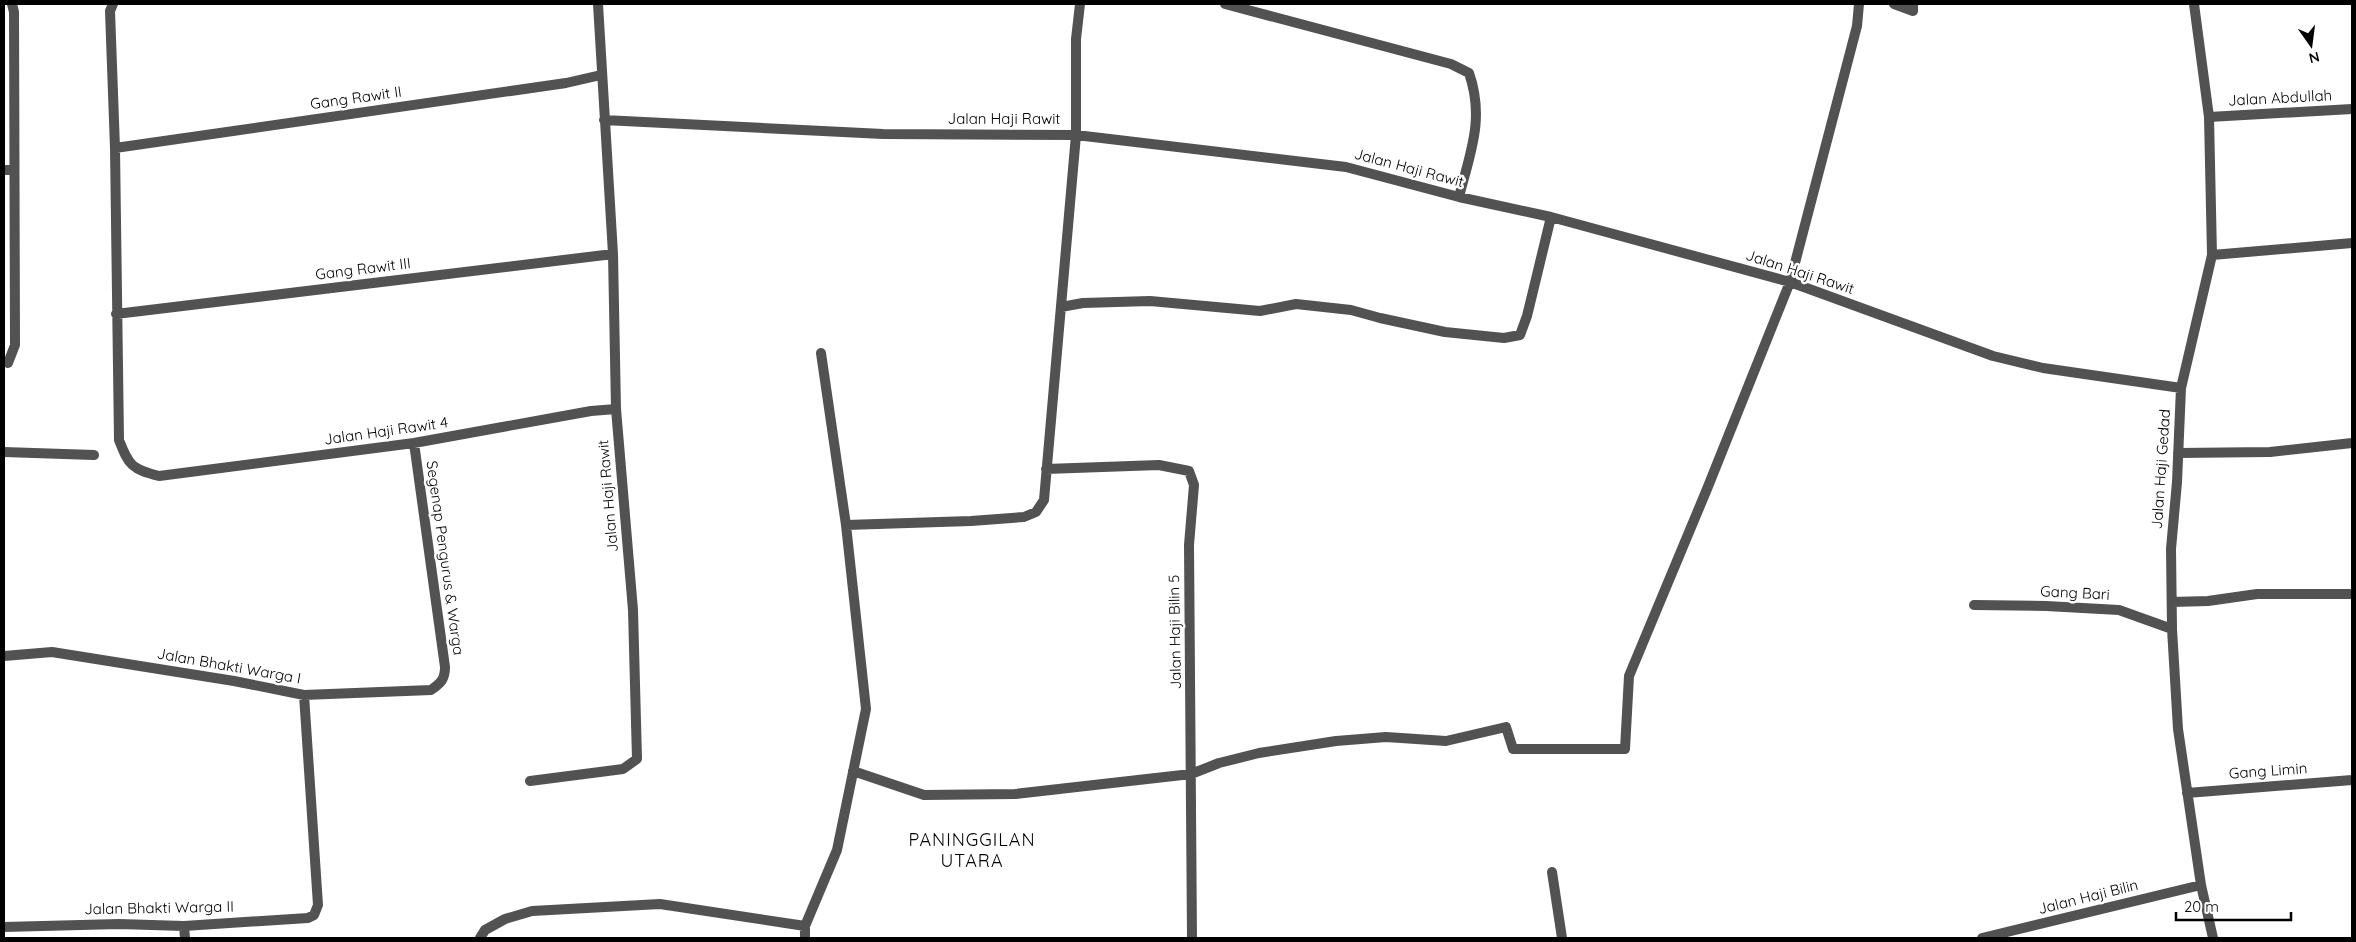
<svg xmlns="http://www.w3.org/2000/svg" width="2356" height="942" font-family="Quicksand,sans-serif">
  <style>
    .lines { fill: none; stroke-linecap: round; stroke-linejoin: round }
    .minor { stroke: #525252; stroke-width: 10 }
    .labels { text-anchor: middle; stroke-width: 5; stroke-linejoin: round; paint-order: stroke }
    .street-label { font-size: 15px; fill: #000; stroke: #fff }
    .quarter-label { font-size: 18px; letter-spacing: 1px; fill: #000; stroke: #fff }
  </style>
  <rect width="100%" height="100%" fill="#fff"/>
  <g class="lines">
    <path class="minor" d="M113,4L110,11L115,148L119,440C129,466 132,469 159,476L414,443L591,411L616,409
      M1225,4L1451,64L1469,73C1485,119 1470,153 1459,197
      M1894,4L1913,11V4
      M2194,4L2209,117L2212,255L2181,388L2177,482L2171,549L2172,629L2178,729L2201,885L2213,938
      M2209,117L2352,109
      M604,120L883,134L1076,135L1346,167L1459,197L1551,217L1790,282L1993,356L2043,368L2181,388
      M115,148L566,83L601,75
      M4,170H14
      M2212,255L2352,243
      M1061,307L1083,303L1150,301L1260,311L1296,304L1351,310L1380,318L1445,332L1504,338L1520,335L1527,316L1551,217
      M116,314L613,254
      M8,363L15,345L14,12L12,4
      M4,452L94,455
      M2178,453L2270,452L2352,443
      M1046,469L1159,465L1189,471L1194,485L1189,545L1192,938
      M846,525L971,521L1024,517L1036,512L1044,500L1076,135V39L1080,4
      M2172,602L2208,601L2257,594H2352
      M1974,605L2046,606L2119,610L2172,629
      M4,656L52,652L234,681L304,695L431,690C441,683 445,679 445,667L414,443
      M853,771L924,795L1015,794L1191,774L1219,763L1259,753L1336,741L1386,737L1446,741L1506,727L1513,749H1625L1629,676L1707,489L1790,282L1857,26L1859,4
      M530,781L623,769L637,759L633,610L616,409L613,254L598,4
      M2187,793L2352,780
      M1552,872L1562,938
      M184,926L185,938
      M4,927L119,924L184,926L308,918L314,915L318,905L304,695
      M480,938L485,930L505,919L532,911L660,904L805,926
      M805,938V926L837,850L866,709L846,525L821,353
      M1982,938L2201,885"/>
  </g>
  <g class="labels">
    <g class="street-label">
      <text transform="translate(356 98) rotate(-8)" y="5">Gang Rawit II</text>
      <text transform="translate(2280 98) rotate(-3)" y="5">Jalan Abdullah</text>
      <text x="1004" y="124">Jalan Haji Rawit</text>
      <text transform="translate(1409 168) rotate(15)" y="5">Jalan Haji Rawit</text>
      <text transform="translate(363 269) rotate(-7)" y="5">Gang Rawit III</text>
      <text transform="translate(1800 272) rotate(18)" y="5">Jalan Haji Rawit</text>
      <text transform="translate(386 431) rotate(-8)" y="5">Jalan Haji Rawit 4</text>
      <text transform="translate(2161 469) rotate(-86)" y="5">Jalan Haji Gedad</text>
      <text transform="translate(608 496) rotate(-95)" y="5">Jalan Haji Rawit</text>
      <text transform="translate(445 558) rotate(82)" y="5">Segenap Pengurus &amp; Warga</text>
      <text transform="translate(2075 593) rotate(3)" y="5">Gang Bari</text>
      <text transform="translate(1175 632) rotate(-91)" y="5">Jalan Haji Bilin 5</text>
      <text transform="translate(229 666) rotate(10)" y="5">Jalan Bhakti Warga I</text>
      <text transform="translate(2268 771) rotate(-4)" y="5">Gang Limin</text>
      <text transform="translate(2088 897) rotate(-14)" y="5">Jalan Haji Bilin</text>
      <text transform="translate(159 908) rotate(-1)" y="5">Jalan Bhakti Warga II</text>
    </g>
    <g class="quarter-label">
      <text x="972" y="846">PANINGGILAN<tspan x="972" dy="21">UTARA</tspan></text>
    </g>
  </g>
  <rect width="2356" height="942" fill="none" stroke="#000000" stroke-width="10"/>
  <g transform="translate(2311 45) rotate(166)" stroke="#ffffff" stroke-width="4" paint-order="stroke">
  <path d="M0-4L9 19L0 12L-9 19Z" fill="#000000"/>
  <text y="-8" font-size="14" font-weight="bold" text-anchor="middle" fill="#000000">N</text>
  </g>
  <path d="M2176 912v8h115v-8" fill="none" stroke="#000000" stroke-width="2.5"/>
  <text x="2184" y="912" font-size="15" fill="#000000" stroke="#ffffff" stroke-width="4" paint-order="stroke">20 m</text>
</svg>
